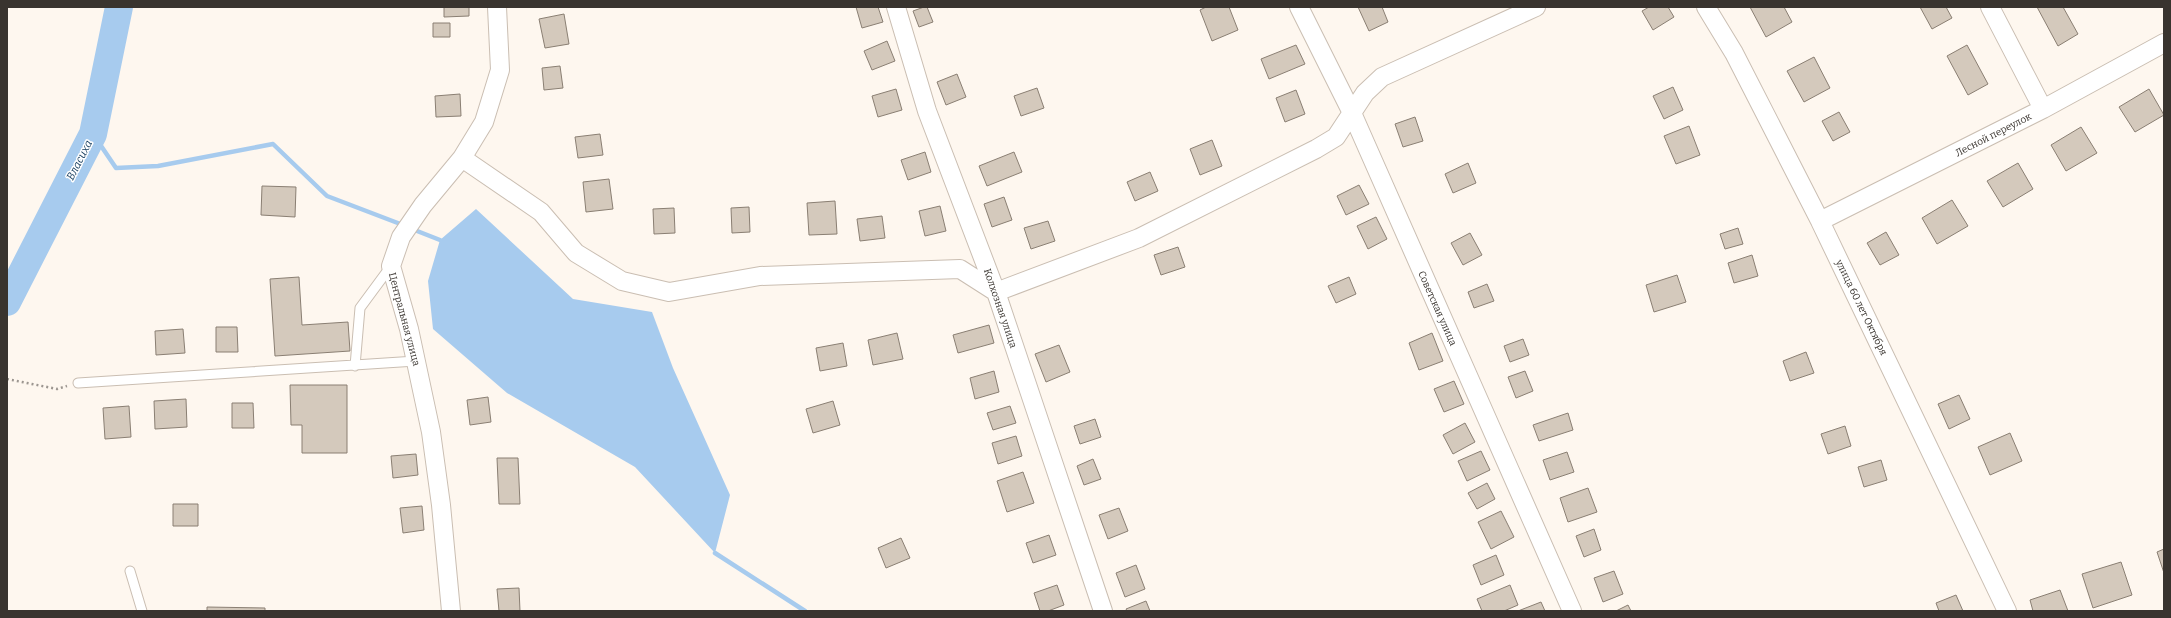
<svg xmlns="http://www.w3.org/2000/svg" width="2171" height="618" font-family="Bitter,serif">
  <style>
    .water { fill: #a7cbee }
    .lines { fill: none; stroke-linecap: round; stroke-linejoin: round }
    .stream { stroke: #a7cbee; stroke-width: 4.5 }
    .river { stroke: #a7cbee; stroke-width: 28 }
    .building { fill: #d4c9bc; stroke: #8a7f73 }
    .lane-casing { stroke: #cabeb2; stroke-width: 11 }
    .street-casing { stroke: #cabeb2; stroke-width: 20 }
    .path { stroke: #9c9690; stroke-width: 2.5; stroke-dasharray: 2 3; stroke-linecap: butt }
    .lane { stroke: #fff; stroke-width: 9 }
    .street { stroke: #fff; stroke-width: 18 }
    .labels { text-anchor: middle; stroke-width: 3; stroke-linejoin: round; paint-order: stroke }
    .street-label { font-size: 10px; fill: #39342f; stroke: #fff }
    .water-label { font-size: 11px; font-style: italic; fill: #11395b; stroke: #fff }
  </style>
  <rect width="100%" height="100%" fill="#fef7ef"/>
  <path class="water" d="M476,209L573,299L652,312L673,368L730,495L715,553L635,467L507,393L433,329L428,281L440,240Z"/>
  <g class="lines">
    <path class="stream" d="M93,134L116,168L158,166L273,144L327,196L403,225
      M412,229L440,240
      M715,553L805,611"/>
    <path class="river" d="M7,302L93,134L119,7"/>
  </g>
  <path class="building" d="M444,7H469V16L444,17Z
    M856,7H878L883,22L862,28Z
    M924,7H927L933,22L919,27L913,11Z
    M1206,7H1229L1238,30L1212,41L1200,10Z
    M1358,7H1382L1388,22L1369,31Z
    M1649,7H1668L1674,17L1653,30L1642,11Z
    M1750,7H1784L1792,22L1766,37Z
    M1920,7H1946L1952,18L1932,29Z
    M2037,7H2063L2078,34L2058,46Z
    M564,14L569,44L545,48L539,19Z
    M433,23H450V37H433Z
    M887,41L895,61L872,70L864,51Z
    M1296,45L1305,64L1269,79L1261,59Z
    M1967,45L1988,84L1968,95L1947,56Z
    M1814,57L1830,88L1804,102L1787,71Z
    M560,66L563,88L544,90L542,68Z
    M957,74L966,97L946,105L937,82Z
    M1673,87L1683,110L1664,119L1653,96Z
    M1037,88L1044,108L1021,116L1014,96Z
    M896,89L902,110L878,117L872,96Z
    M2149,89L2164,115L2135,132L2119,107Z
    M1296,90L1305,114L1285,122L1276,98Z
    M460,94L461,116L436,117L435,96Z
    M1839,112L1850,132L1833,141L1822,121Z
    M1415,117L1423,141L1403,147L1395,124Z
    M1689,126L1700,155L1676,164L1664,136Z
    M2081,127L2097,153L2066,171L2051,145Z
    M600,134L603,155L578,158L575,137Z
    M1212,140L1222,166L1200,175L1190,149Z
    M925,152L931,172L908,180L901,160Z
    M1014,152L1022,172L987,186L979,166Z
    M1468,163L1476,183L1453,193L1445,174Z
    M2018,163L2033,189L2003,207L1987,181Z
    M1150,172L1158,191L1135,201L1127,182Z
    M609,179L613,209L586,212L583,182Z
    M1359,185L1369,204L1346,215L1337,196Z
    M262,186L296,187L295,217L261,215Z
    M1004,197L1012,220L992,227L984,204Z
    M1952,200L1968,226L1937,244L1922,218Z
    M835,201L837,234L809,235L807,203Z
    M940,206L946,231L925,236L919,211Z
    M749,207L750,232L732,233L731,208Z
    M674,208L675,233L654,234L653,209Z
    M882,216L885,238L860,241L857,219Z
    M1376,217L1387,239L1368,249L1357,226Z
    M1048,221L1055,241L1031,249L1024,228Z
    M1738,228L1743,244L1725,249L1720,234Z
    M1886,232L1899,255L1880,265L1867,243Z
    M1470,233L1482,255L1463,265L1451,243Z
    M1178,247L1185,267L1161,275L1154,255Z
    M1752,255L1758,276L1734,283L1728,263Z
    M1677,275L1686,302L1654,312L1646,285Z
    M299,277L302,325L348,322L350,351L275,356L270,279Z
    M1349,277L1356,294L1336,303L1328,286Z
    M1487,284L1494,301L1474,308L1468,292Z
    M989,325L994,343L958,353L953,335Z
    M216,327H237L238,352H216Z
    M183,329L185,353L156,355L155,331Z
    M897,333L903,359L873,365L868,340Z
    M1432,333L1443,361L1419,370L1409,343Z
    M1523,339L1529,355L1510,362L1504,346Z
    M843,343L847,366L820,371L816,348Z
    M1059,345L1070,372L1046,382L1035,354Z
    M1806,352L1814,373L1790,381L1783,361Z
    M994,371L999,392L975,399L970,378Z
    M1525,371L1533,391L1516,398L1508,377Z
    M1454,381L1464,404L1444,412L1434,389Z
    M290,385H347V453H302V425H291Z
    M1959,395L1970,419L1949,429L1938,404Z
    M488,397L491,422L470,425L467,400Z
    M186,399L187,427L155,429L154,401Z
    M833,401L840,425L813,433L806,409Z
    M232,403H253L254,428H232Z
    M129,406L131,437L105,439L103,408Z
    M1010,406L1016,423L993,430L987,413Z
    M1568,413L1573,430L1539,441L1533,425Z
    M1095,419L1101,437L1080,444L1074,426Z
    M1465,423L1475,442L1453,454L1443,435Z
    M1845,426L1851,446L1828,454L1821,434Z
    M2010,433L2022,461L1990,475L1978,447Z
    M1016,436L1022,456L998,464L992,443Z
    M1481,451L1490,470L1467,481L1458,461Z
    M1567,452L1574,472L1550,480L1543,460Z
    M416,454L418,475L393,478L391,456Z
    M497,458H518L520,504H499Z
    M1093,459L1101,479L1084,485L1077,466Z
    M1881,460L1887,480L1864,487L1858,467Z
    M1023,472L1034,503L1007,512L997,481Z
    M1487,483L1495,499L1477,509L1468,493Z
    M1588,488L1597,512L1568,522L1560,498Z
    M173,504H198V526H173Z
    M422,506L424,530L403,533L400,508Z
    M1119,508L1128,531L1108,539L1099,515Z
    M1501,511L1514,537L1491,549L1478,522Z
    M1594,529L1601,550L1584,557L1576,536Z
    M1049,535L1056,555L1033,563L1026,543Z
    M901,538L910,558L886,568L878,548Z
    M2164,549V573L2157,552Z
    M1496,555L1504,575L1481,585L1473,565Z
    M2121,562L2132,595L2093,608L2082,574Z
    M1136,565L1145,589L1125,597L1116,573Z
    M1614,571L1623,594L1603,602L1594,578Z
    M1057,585L1064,605L1048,611H1040L1034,593Z
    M1510,585L1518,605L1504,611H1482L1477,599Z
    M519,588L520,611H499L497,589Z
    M2060,590L2068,611H2033L2030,600Z
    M1956,595L1963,611H1939L1936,603Z
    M1146,601L1150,611H1127L1126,609Z
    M1541,602L1545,611H1518Z
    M1628,605L1631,611H1616Z
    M207,607L265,608V611H207Z"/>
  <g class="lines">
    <defs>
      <path id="lane" d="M355,366L360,308L391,266
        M78,383L416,361
        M130,571L142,611"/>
      <path id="street" d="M896,7L927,111L996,292L1103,611
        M1299,7L1352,113L1572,611
        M1706,7L1734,53L1820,221L2007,611
        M1990,7L2043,109
        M462,158L541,212L576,253L622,281L669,292L760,276L960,269L996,292L1139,238L1316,149L1336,137L1365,93L1382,77L1536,7
        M1820,221L2043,109L2164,43
        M451,611L441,505L431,432L409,329L391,266L401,237L423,205L462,158L484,122L500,70L497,7"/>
    </defs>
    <use href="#lane" class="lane-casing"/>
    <use href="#street" class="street-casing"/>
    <path class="path" d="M7,379L57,389L67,386"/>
    <use href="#lane" class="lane"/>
    <use href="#street" class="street"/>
  </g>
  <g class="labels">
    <g class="street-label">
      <text transform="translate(1993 134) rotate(-27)" y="4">Лесной переулок</text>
      <text transform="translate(1862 307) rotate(64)" y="4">улица 60 лет Октября</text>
      <text transform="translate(1001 308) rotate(71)" y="4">Колхозная улица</text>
      <text transform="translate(1438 308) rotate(66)" y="4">Советская улица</text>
      <text transform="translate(405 319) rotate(75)" y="4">Центральная улица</text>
    </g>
    <g class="water-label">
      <text transform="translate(79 160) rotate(-63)" y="4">Власиха</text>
    </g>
  </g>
  <rect width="2171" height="618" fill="none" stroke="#39342f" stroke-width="16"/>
</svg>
